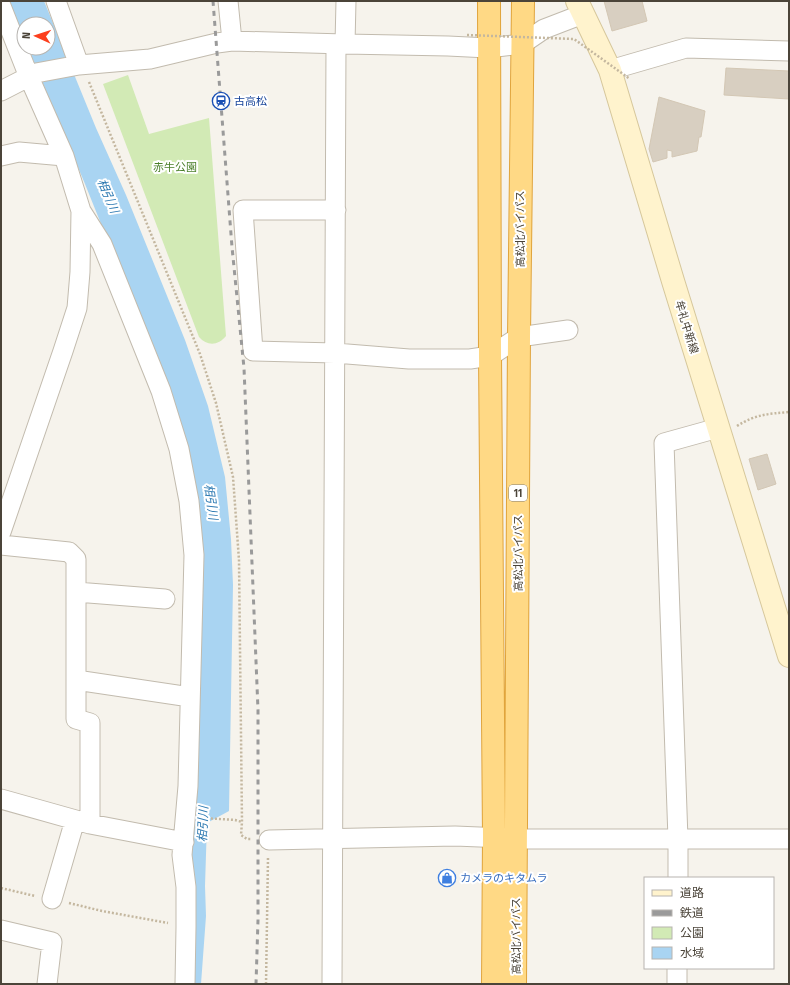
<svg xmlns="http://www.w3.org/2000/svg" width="790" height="985" font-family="'Fira Sans Condensed','Noto Sans JP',sans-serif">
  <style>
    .green { fill: #d2eab5 }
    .water { fill: #a9d4f2 }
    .building { fill: #d8cfc1; stroke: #d3c7b4 }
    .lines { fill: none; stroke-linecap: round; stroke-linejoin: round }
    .minor-casing { stroke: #c2bbae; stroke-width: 21 }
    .secondary-casing { stroke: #d6c79b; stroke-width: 24 }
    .trunk-casing { stroke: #e0a43c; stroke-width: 24 }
    .path { stroke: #c4b79f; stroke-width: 2.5; stroke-dasharray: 2 2; stroke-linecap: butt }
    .minor { stroke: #fff; stroke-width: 19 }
    .secondary { stroke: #fff3cd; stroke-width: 22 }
    .trunk { stroke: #ffd985; stroke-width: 22 }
    .rail { stroke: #9a9a9a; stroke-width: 3; stroke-dasharray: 5 5; stroke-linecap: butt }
    .path-bridge { stroke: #c4b79f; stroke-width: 2.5; stroke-dasharray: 2 2; stroke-linecap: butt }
    .labels { text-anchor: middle; stroke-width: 4; stroke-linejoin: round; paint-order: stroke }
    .shield { fill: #fff; stroke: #817c74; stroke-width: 1 }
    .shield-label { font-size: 10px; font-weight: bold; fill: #4b4439 }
    .transit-label { font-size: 11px; fill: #164399; stroke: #fff; text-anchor: start }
    .park-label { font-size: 11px; fill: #4a7f2a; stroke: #fff }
    .street-label { font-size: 11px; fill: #4b4439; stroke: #fff }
    .shop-label { font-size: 11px; fill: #366cbe; stroke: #fff; text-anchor: start }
    .water-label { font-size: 12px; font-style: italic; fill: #2e7ab2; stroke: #fff }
  </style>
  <rect width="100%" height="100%" fill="#f6f3ec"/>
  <path class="green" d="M128,75L149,134L209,118L226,336C218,346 207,346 199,337L103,84Z"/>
  <path class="water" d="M8,1H44L96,128L126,195L185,340L208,406L225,477L231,539L233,585L229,811L207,823L205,886L206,916L201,984H191L194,887L191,844L196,814L198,772L199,555L130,296L85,184L28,48H48V24H24V39Z"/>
  <path class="building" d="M604,1H642L647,21L612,31Z
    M726,68L789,71V99L724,95Z
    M659,97L705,111L701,137H699L697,151L672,157V151L667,150V158L653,162L649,149Z
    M767,454L776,484L758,490L749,459Z"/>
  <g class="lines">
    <defs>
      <path id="minor" d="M56,1L79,65
        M228,1L232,41
        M1,6L29,77L64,156L81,211L80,272L77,308L63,351L1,532
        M345,44L346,1
        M610,70L686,48L789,51
        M1,91L36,73L79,65L150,59L217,43L232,41L345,44L448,46L488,48L522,44L544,29L583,14
        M1,156L19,152L64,156
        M336,210H243L253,351L335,353L409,359H470L490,356L519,337L568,330
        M81,211L102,244L161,391L179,449L189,501L194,555L188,786L182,855L186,887V927L185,984
        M1,545L69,552L76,559V719L90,723V824
        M76,592L165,599
        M76,680L190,697
        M1,799L90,824L184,842
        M269,840L455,836L528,839H789
        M678,878V839L664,443L718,428
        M52,899L75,820
        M1,930L52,942L47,984
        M332,984L336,44
        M677,984V968"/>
      <path id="secondary" d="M577,1L610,70L673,281L789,656"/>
      <path id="trunk" d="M489,1L490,356L494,837L493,984
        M515,984L519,337L523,1"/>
    </defs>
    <use href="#minor" class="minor-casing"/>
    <use href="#secondary" class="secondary-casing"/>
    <use href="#trunk" class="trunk-casing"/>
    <path class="path" d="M89,82L200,354L216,403L233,477L239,560L242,822L241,835L247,839H252
      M737,426C756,414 768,414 789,412
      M203,818L235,820L242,822
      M1,888L35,896
      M69,903L102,911L168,923
      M266,984L268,857"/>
    <use href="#minor" class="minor"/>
    <use href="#secondary" class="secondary"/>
    <use href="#trunk" class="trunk"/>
    <path class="rail" d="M213,1L232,247L244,368L258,710V920L256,984"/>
    <path class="path-bridge" d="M467,35L574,39L630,79"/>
  </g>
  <defs>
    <symbol id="station-ring" viewBox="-11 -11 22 22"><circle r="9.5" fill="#fff" stroke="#1a4fb4" stroke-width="1.5"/><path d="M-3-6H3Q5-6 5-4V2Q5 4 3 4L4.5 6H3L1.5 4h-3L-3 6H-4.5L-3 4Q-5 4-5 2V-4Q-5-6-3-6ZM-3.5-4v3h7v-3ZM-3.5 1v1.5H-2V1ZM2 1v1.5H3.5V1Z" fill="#1a4fb4"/></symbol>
    <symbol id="shop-ring" viewBox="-11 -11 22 22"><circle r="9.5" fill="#fff" stroke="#3f7fe0" stroke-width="1.5"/><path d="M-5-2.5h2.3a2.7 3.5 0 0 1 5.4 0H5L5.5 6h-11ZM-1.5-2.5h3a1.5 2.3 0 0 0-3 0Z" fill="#3f7fe0"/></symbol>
  </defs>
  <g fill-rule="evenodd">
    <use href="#station-ring" x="211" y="91" width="20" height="20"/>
    <use href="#shop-ring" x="437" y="868" width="20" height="20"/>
  </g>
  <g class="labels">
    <rect class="shield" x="509" y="485" width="18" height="16" rx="3"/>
    <g class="shield-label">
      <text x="518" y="497">11</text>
    </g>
    <g class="transit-label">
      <text x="234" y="105">古高松</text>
    </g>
    <g class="park-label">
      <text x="175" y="171">赤牛公園</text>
    </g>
    <g class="street-label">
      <text transform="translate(520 229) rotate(-90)" y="4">高松北バイパス</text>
      <text transform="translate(687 327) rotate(73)" y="4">牟礼中新線</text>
      <text transform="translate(518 553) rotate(-90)" y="4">高松北バイパス</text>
      <text transform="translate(516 936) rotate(-90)" y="4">高松北バイパス</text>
    </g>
    <g class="shop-label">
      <text x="460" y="882">カメラのキタムラ</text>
    </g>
    <g class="water-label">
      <text transform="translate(108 196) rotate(67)" y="4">相引川</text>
      <text transform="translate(211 502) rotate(82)" y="4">相引川</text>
      <text transform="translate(203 824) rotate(-88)" y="4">相引川</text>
    </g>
  </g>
  <rect width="790" height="985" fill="none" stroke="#4b4439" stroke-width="4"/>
  <rect x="644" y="877" width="130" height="92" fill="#ffffff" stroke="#b7b4b0"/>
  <rect x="652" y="890" width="20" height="6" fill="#fff3cd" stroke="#b7b4b0"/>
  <text x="680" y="897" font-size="12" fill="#4b4439">道路</text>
  <rect x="652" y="910" width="20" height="6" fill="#9a9a9a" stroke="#b7b4b0"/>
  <text x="680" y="917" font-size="12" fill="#4b4439">鉄道</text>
  <rect x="652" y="927" width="20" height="12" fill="#d2eab5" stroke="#b7b4b0"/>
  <text x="680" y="937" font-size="12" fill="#4b4439">公園</text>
  <rect x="652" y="947" width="20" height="12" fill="#a9d4f2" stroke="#b7b4b0"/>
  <text x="680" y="957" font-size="12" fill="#4b4439">水域</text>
  <g transform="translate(36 36) rotate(273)"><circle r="19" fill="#ffffff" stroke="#b7b4b0"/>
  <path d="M0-3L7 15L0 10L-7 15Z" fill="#fc3f1d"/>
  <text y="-6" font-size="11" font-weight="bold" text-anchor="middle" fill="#4b4439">N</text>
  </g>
</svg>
